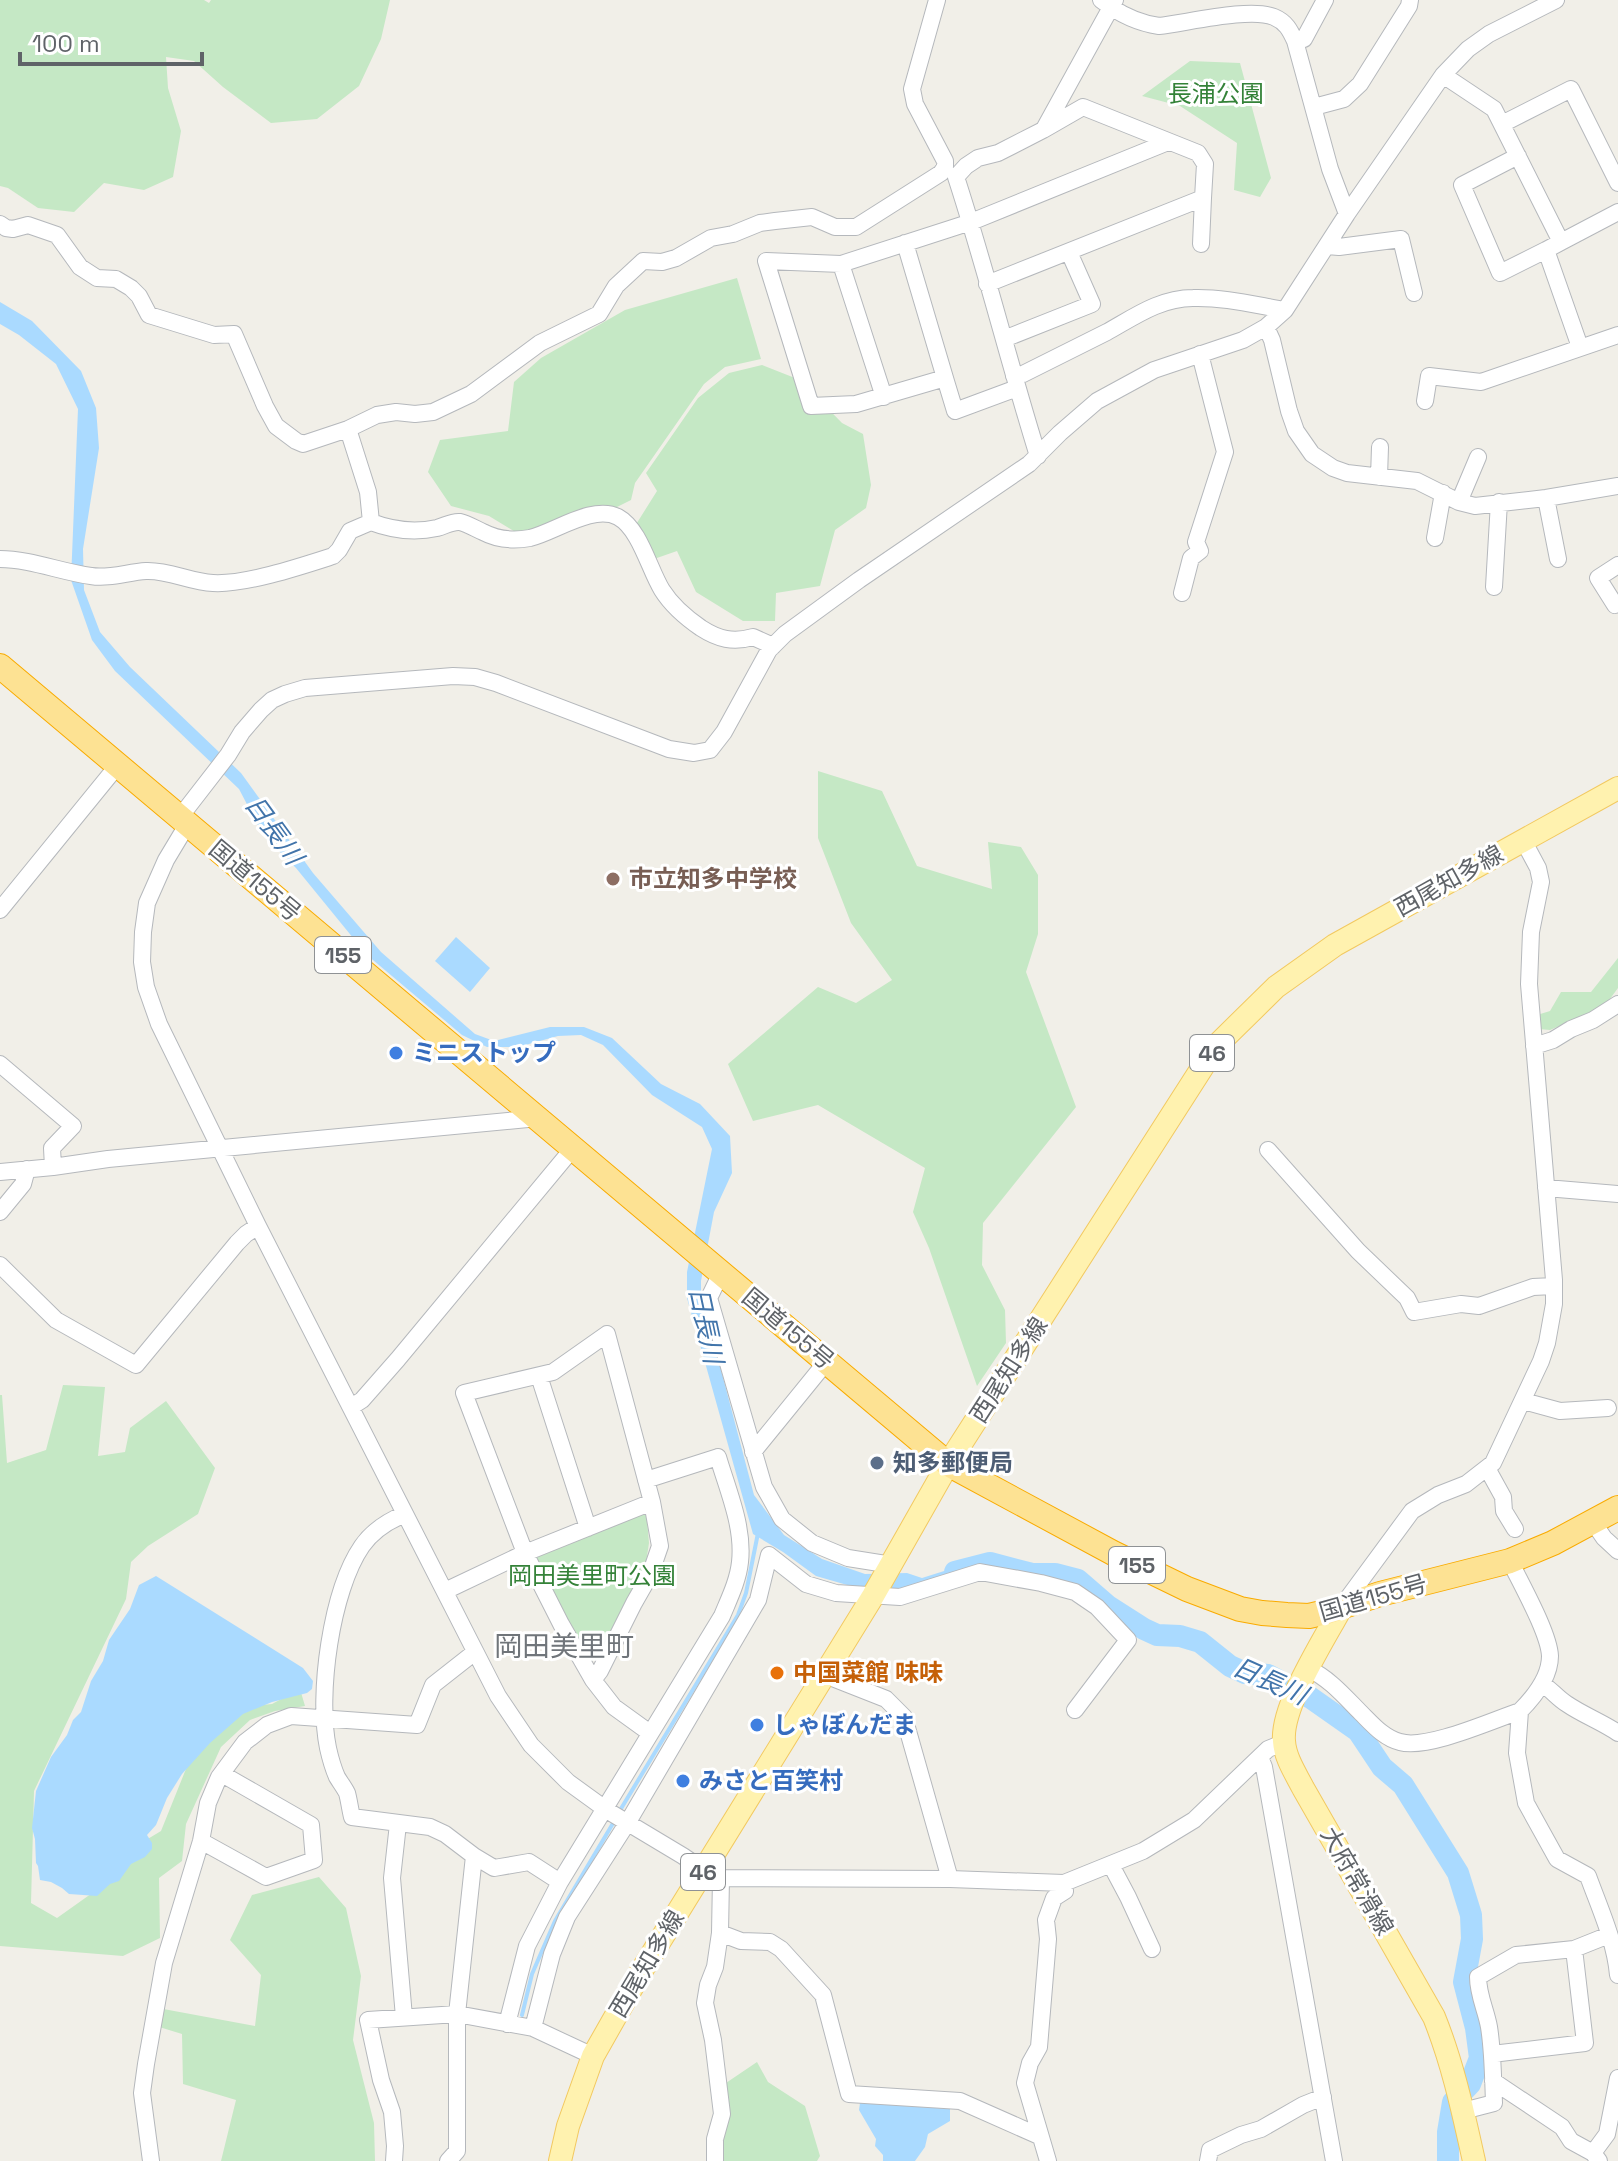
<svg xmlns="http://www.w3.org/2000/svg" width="1618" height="2161" font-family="'Space Grotesk','Noto Sans JP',sans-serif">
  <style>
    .green { fill: #c5e8c5 }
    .water { fill: #aadaff }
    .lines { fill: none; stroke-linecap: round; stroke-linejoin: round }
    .stream { stroke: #aadaff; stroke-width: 4 }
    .river { stroke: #aadaff; stroke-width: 22 }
    .minor-casing { stroke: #b5b8bc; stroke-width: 18 }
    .major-casing { stroke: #f2c960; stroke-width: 24 }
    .highway-casing { stroke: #f9ab00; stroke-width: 26 }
    .minor { stroke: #fff; stroke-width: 16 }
    .major { stroke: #fff2af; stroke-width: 22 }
    .highway { stroke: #fde293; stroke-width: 24 }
    .education-dot { fill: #8d6e63; stroke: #fff; stroke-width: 3 }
    .shop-dot { fill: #3f7fe0; stroke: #fff; stroke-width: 3 }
    .service-dot { fill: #5c6f8a; stroke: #fff; stroke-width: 3 }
    .food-dot { fill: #e8710a; stroke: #fff; stroke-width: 3 }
    .labels { text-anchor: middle; stroke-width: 6; stroke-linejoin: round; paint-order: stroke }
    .shield { fill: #fff; stroke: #8f9295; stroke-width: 2 }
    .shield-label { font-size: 22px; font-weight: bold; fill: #5f6368 }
    .park-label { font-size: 24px; fill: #348238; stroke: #fff }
    .education-label { font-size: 24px; font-weight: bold; fill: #785e54; stroke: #fff; text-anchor: start }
    .street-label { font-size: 24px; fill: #5f6368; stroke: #fff }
    .shop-label { font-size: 24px; font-weight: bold; fill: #366cbe; stroke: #fff; text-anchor: start }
    .service-label { font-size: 24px; font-weight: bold; fill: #4e5e75; stroke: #fff; text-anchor: start }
    .food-label { font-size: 24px; font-weight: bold; fill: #c56008; stroke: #fff; text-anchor: start }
    .water-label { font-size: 26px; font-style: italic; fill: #4174aa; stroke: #fff }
    .quarter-label { font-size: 28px; fill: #70757a; stroke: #fff }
  </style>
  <rect width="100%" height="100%" fill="#f1efe8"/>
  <path class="green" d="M0,0H204L209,3L211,0H390L381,39L359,86L317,119L271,123L223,87L194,61L166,57L168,88L181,131L173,177L144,190L104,183L74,212L38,208L8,188L0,186Z
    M1190,61L1240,63L1271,178L1260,197L1234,190L1237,143L1180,106L1142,96Z
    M737,278L761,359L725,367L704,384L635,483L631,500L607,512L566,526L517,533L489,516L451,506L428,472L440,440L508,431L514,382L541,358L625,310Z
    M762,365L800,380L842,423L863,434L871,485L866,508L835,530L820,586L776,593L775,621H743L696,592L677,551L654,559L635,526L657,491L646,473L698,398L729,373Z
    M818,771L882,791L917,866L992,889L988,842L1021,847L1038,875V934L1026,972L1076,1107L983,1223L982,1265L1005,1310L1006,1343L977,1386L929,1248L913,1212L925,1168L818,1105L753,1121L728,1064L818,987L856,1003L892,980L851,923L818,838Z
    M1618,958V988L1604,1007L1550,1030L1539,1029L1537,1015L1550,1011L1561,992H1591Z
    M63,1385L105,1387L98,1456L125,1452L130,1428L166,1401L215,1468L198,1514L148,1546L131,1562L126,1599L34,1791L31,1903L57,1918L119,1874L136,1846L161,1831L194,1749L252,1706L272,1704L300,1689L305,1706L275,1711L250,1720L221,1747L186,1824L182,1861L159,1878L160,1938L123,1956L0,1946V1395H2L7,1463L46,1450Z
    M646,1508L649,1543L645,1569L597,1657L591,1662L583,1656L532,1555Z
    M319,1877L346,1908L361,1976L353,2040L374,2123L375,2161H221L236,2100L183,2084L182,2034L156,2026L158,2008L255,2026L261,1975L230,1940L252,1895Z
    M757,2062L768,2082L805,2106L820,2156L817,2161H709L723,2085Z"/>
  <path class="water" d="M0,302L32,321L81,371L96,408L99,448L83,549L84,590L100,632L130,667L241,773L313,873L381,952L475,1034L494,1041L550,1027H584L612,1038L661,1084L700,1104L730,1136L732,1173L714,1212L701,1281V1294L754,1495L784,1535L822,1559L865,1574L907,1573L922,1578L982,1559L984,1566L898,1592L861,1589L816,1576L783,1552L753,1534L687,1298V1272L712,1149L702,1127L652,1095L603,1045L581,1035L558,1036L518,1047H487L462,1035L367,955L296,868L263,835L239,789L115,671L92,640L71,580L78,409L56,364L19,335L0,324Z
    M456,937L490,968L470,992L435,961Z
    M156,1576L303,1668L313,1681L312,1689L307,1693L272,1702L243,1714L210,1743L182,1774L167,1798L156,1825L147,1835L152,1843V1849L145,1857L131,1864L119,1881L110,1884L97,1896L69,1894L62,1888L51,1882L40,1880L38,1866L36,1863L35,1839L32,1828L36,1791L51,1757L67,1735L73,1720L81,1712L91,1681L103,1661L109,1640L130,1609L139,1585Z
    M860,2103L950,2109V2121L928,2134L925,2147L915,2161H883V2155L875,2146L876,2139L859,2110Z"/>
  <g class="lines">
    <path class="stream" d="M619,1812L738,1615L746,1593L758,1533
      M522,2015L532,1974L555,1921L615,1820"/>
    <path class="river" d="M955,1572L990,1563L1032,1574H1055L1078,1580L1108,1606L1144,1629L1157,1635L1180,1636L1200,1642L1230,1666L1245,1673L1268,1675L1311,1698L1358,1731L1382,1767L1403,1785L1458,1873L1471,1915L1472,1939L1464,1982L1476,2028L1480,2058L1470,2084L1453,2102L1448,2132V2161"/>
    <defs>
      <path id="minor" d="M1101,0C1119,14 1137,23 1159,26C1187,23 1250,7 1274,17C1286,22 1290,30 1295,41L1330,169L1347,214
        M1295,41L1304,39L1325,0
        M1443,75L1494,109L1561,242L1546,250L1580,347
        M1314,107L1344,99L1360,84L1409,6L1410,0
        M1502,124L1571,89L1618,183
        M1044,129L1115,0
        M1518,156L1462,185L1500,273L1546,250
        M0,224L6,228L13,229L28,225L57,235L80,267L97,278L116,279L131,288L139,296L149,315L214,335L234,334L265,406L276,426L296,441L303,444L348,429L377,415L396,412L415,414L433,412L471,394L540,343L599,314L616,286L643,261L662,262L676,258L711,238L733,234L760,223L775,221L812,217L835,227H856L941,173L945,167V161L915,104L912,89L937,0
        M1561,242L1618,212
        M905,243L945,378
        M1201,244L1203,198
        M1327,246L1339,247L1401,239L1414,293
        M841,264L884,397
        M987,284L1203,198L1205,164L1198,153L1083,107L1043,130L998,153L978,158L966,166L956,177C986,269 1009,363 1038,456
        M1266,327L1272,340L1289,411L1296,431L1312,454L1333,468L1347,473L1417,481L1459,502L1475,506L1546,498L1618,486
        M1004,339L1092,304L1069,252
        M1014,376L1023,374C1051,360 1079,346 1107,332C1134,317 1160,298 1193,298C1223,297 1255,305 1285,310
        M1017,388L955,411L945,378L856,404L811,406L766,261L841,264L971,222L1168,142
        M1425,401L1429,376L1481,382L1618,335
        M348,429L368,492L371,522
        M1379,477L1380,447
        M1546,498L1558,559
        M1459,502L1478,457
        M1435,538L1443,493
        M0,559C30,559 61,572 91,576C109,579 128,572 146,571C169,570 190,582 213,583C245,585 302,566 333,556L339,550L350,531L371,522C392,530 414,533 437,528C445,526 452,521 460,522C468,524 476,529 483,532C498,540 513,541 530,538C555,532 593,504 618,517C640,529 649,569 662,590C672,606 685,617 701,628C718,639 733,643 753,637L773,646
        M1618,565L1598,578L1615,605L1618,604
        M1494,587L1499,502
        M1182,593L1191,558L1200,551L1196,542L1225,452L1200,354
        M180,817L228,755L242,732L261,710L272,700L285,694L305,688L453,676L475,677L496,683L669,749L694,753L710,750L724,732L769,650L785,634L859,580L1029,464L1060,433L1097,401L1154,370L1243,340L1266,327L1285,310L1347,214L1443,75L1468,49L1489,34L1556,0
        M187,825L166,860L147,903L143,932L142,962L146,987L159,1024L258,1226L498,1696L531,1745L568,1782L608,1811L683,1856L715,1878L950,1879L1064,1883L1143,1851L1194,1820L1268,1749L1283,1743
        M0,910L118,765
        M1534,1046L1553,1040L1571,1029L1593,1020L1618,1004
        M0,1064L73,1126L52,1148L53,1167
        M1268,1150L1358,1251L1407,1298L1414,1312L1461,1304L1479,1306L1533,1287L1554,1286
        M0,1172L53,1167L108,1159L538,1118
        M1546,1188L1618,1194
        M0,1212L23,1184L27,1169
        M0,1265L56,1320L136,1365L237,1243L246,1234L258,1226
        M721,1273L709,1298L764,1487L782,1519L812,1543L848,1558L892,1565
        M539,1376L588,1528
        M1523,1401L1560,1411L1608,1408
        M351,1407L362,1400L398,1359L574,1147
        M753,1452L827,1361
        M1487,1468L1503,1497L1504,1511L1515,1529
        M405,1514C388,1521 373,1530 362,1546C331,1591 317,1695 328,1748C330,1757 333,1768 337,1777C340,1782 344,1787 347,1793C349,1800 350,1809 352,1817L430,1827L445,1834L474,1856L457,2014V2151L448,2161
        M1593,1522L1604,1538L1618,1551
        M445,1591L525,1553L652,1502
        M1342,1606L1412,1511L1438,1495L1466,1484L1493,1463L1541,1361L1547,1343L1554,1304V1280L1529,984L1531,932L1541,882L1538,868L1523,840
        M1309,1669C1330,1679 1345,1697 1361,1713C1373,1725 1384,1738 1400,1742C1427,1750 1493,1720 1520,1711C1534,1697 1550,1677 1550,1656C1549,1633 1521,1584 1510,1561
        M825,1675L886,1699L904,1717L950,1879
        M593,1680L600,1671L634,1603L650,1575L660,1546L652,1502L607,1334L553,1372L464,1393L525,1553L561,1624L593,1680L614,1707L650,1733
        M1542,1684C1551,1689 1557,1698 1567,1704C1583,1715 1602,1722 1618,1733
        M1520,1711L1517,1753L1526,1803L1557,1859L1588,1876C1600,1909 1615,1941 1618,1975
        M1260,1757L1264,1767L1334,2161
        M398,1824L392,1878L404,2017
        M201,1841L266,1877L314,1860L311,1825L222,1774
        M474,1856L494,1868L529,1862L560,1882
        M1111,1865L1128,1897L1152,1949
        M720,1933L741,1941L770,1942L781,1949L823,1995L849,2094L960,2101L1039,2136
        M507,2024L527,1946L560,1882L722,1616C729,1599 738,1581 740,1562C744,1527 728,1491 718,1457L646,1480
        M533,2028L552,1954L567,1917L628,1822L758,1600L769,1555L806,1584L836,1593L900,1597L980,1572L1041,1583L1075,1592L1097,1607L1128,1640L1075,1710
        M1492,2054L1585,2043L1574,1949
        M1493,2081L1562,2127L1571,2141L1593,2153L1599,2161
        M1463,2111L1494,2103C1493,2078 1493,2052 1489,2027C1486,2010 1478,1995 1478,1977L1516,1955L1574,1949L1609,1935
        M1593,2153L1607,2134L1618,2078
        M151,2161L142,2093L146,2064L164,1963L201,1841L208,1803L219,1777L245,1742L267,1725L291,1716L417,1725L433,1685L475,1652
        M394,2161L395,2146L392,2112L381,2080L368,2020L457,2014L533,2028L593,2056
        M715,2161V2139L722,2114L713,2040L705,2003L708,1985L715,1967L720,1933L721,1878
        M1048,2161L1025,2083L1030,2063L1039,2047L1048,1939L1046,1920L1054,1898L1065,1891L1064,1883
        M1208,2161L1210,2150L1241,2135L1261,2129L1303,2105L1323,2097"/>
      <path id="major" d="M1341,1608C1324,1640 1281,1706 1284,1741C1285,1758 1296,1774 1303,1788L1434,2017C1453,2064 1463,2112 1474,2161
        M560,2161L568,2126L593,2056L639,1975L873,1596L948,1464L1216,1046L1276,987L1335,945L1618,788"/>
      <path id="highway" d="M0,666L948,1464L1113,1553L1187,1589L1240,1609L1262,1613L1287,1615L1309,1616L1326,1612L1380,1594L1510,1561L1553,1543L1618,1508"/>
    </defs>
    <use href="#minor" class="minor-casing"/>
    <use href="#major" class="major-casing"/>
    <use href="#highway" class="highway-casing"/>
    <use href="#minor" class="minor"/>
    <use href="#major" class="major"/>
    <use href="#highway" class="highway"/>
  </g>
  <circle class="education-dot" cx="613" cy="879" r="8"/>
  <g class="shop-dot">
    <circle cx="396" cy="1053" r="8"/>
    <circle cx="757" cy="1725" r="8"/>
    <circle cx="683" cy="1781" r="8"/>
  </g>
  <circle class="service-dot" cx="877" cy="1463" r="8"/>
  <circle class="food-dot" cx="777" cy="1673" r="8"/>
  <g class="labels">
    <g class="shield">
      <rect x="315" y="937" width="56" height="36" rx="6"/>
      <rect x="1190" y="1035" width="44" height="36" rx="6"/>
      <rect x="1109" y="1547" width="56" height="36" rx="6"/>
      <rect x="681" y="1854" width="44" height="36" rx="6"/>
    </g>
    <g class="shield-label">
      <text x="343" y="963">155</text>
      <text x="1212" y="1061">46</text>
      <text x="1137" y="1573">155</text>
      <text x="703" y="1880">46</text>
    </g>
    <g class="park-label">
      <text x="1216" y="102">長浦公園</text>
      <text x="592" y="1584">岡田美里町公園</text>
    </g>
    <g class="education-label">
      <text x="629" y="887">市立知多中学校</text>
    </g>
    <g class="street-label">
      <text transform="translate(255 881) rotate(40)" y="8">国道155号</text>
      <text transform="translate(1449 881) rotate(-29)" y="8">西尾知多線</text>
      <text transform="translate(788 1329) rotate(40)" y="8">国道155号</text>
      <text transform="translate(1009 1370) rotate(-57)" y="8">西尾知多線</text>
      <text transform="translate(1373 1598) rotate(-16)" y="8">国道155号</text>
      <text transform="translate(1357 1881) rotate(60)" y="8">大府常滑線</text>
      <text transform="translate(647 1964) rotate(-59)" y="8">西尾知多線</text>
    </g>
    <g class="shop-label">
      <text x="412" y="1061">ミニストップ</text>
      <text x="773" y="1733">しゃぼんだま</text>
      <text x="699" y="1789">みさと百笑村</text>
    </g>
    <g class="service-label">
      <text x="893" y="1471">知多郵便局</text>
    </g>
    <g class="food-label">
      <text x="793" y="1681">中国菜館 味味</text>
    </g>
    <g class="water-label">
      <text transform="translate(274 830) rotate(54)" y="9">日長川</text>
      <text transform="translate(706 1325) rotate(78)" y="9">日長川</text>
      <text transform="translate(1270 1681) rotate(24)" y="9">日長川</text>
    </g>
    <g class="quarter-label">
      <text x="564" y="1656">岡田美里町</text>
    </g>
  </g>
  <path d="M20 52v12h182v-12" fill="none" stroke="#5f6368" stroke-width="4"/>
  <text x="32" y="52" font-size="24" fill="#5f6368" stroke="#ffffff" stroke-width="6" paint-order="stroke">100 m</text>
</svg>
